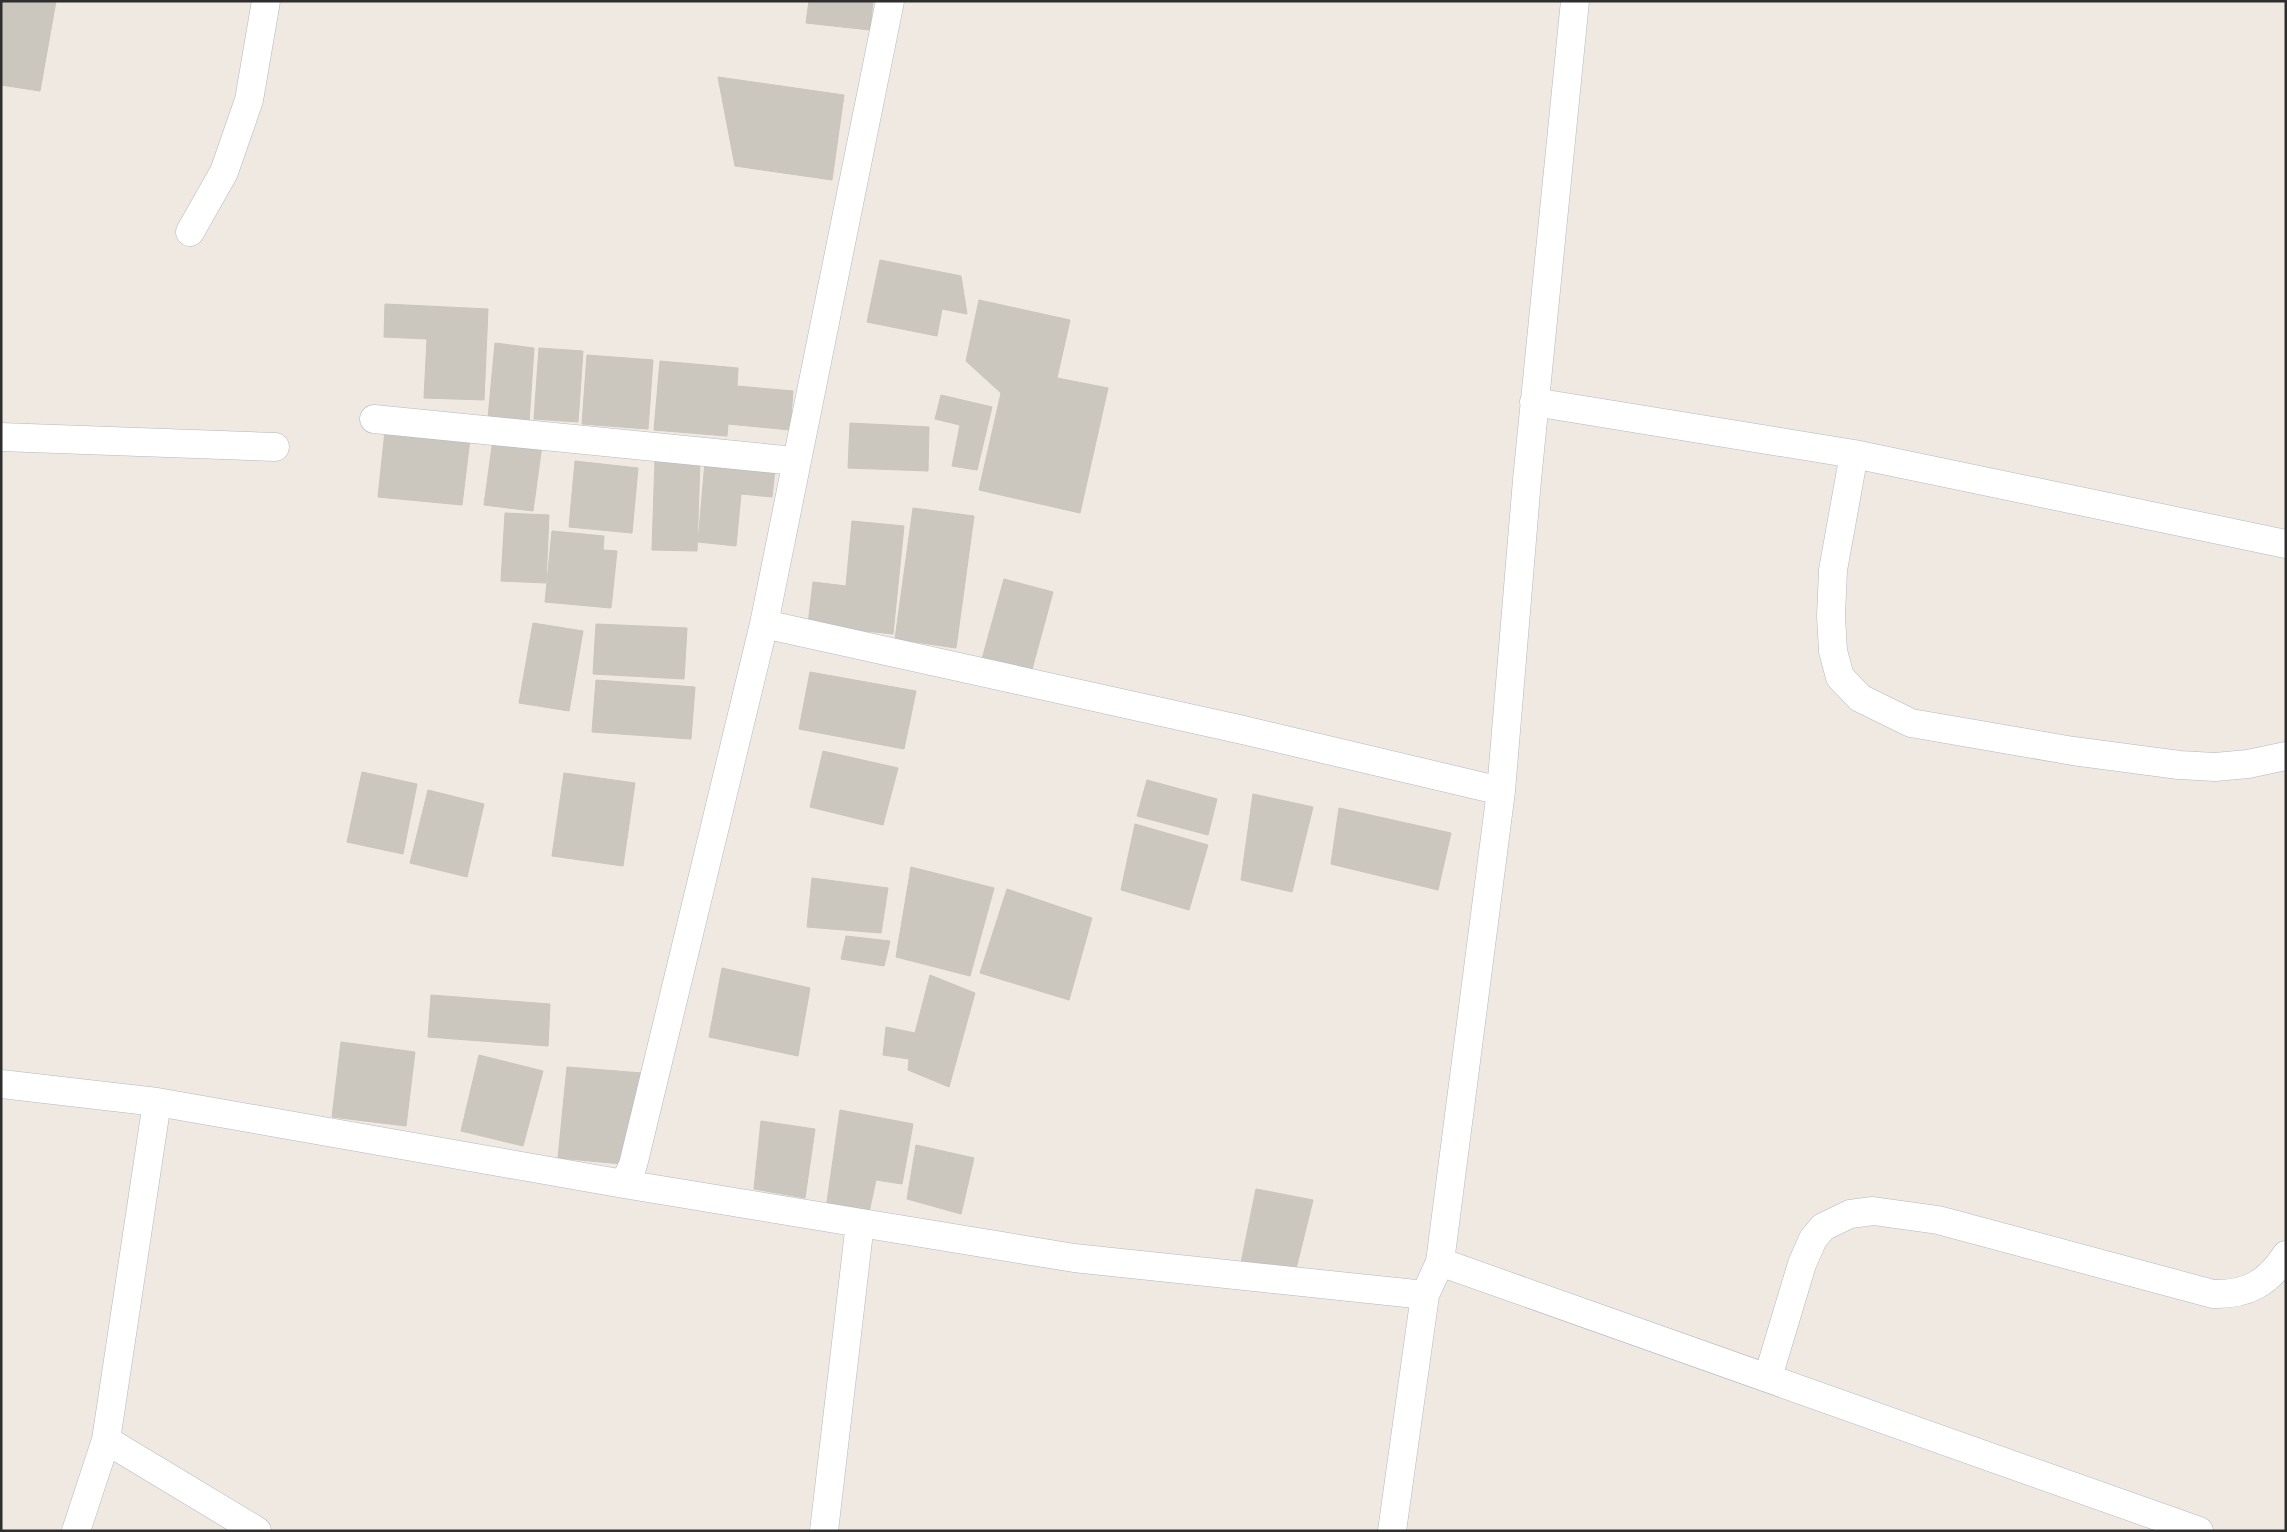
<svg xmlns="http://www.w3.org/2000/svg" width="2287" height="1532" font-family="Commissioner,sans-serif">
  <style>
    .building { fill: #cbc7bf; stroke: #cbc5ba }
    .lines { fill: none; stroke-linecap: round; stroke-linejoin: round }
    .street-casing { stroke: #b4b7c1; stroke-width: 29 }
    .street { stroke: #fff; stroke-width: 28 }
  </style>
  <rect width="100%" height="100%" fill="#efe9e1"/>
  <path class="building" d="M1,1H56L40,91L1,85Z
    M809,1H873L870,30L806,23Z
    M718,77L844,95L832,180L735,166Z
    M880,260L961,276L967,314L942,309L937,336L867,322Z
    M979,300L1070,320L1057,378L1108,388L1080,513L979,490L1001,393L966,361Z
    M385,304L488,309L484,400L424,398L427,339L384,337Z
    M495,343L534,348L529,422L488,418Z
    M539,348L583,351L578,422L534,419Z
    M587,355L653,360L648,429L582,424Z
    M660,361L738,368L737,386L793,391L790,430L728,424L727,436L654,430Z
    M941,395L992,407L977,470L952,466L960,425L935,419Z
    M850,423L929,427L928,471L848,468Z
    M385,431L470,439L462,505L378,497Z
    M493,439L542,445L533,511L484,505Z
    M655,459L700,461L697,551L652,550Z
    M575,461L638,468L632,533L569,527Z
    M705,462L775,469L772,497L741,494L736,546L698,542Z
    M913,508L974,516L956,648L895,639Z
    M505,513L549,515L546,583L501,581Z
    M852,521L904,526L893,634L808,625L813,582L846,586Z
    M552,531L604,536L603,550L617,551L611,608L545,602Z
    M1004,579L1053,592L1031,673L982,659Z
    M533,623L583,631L569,711L519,703Z
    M596,624L687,628L684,679L593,674Z
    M810,672L916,691L904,749L799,729Z
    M596,680L695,687L691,739L592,732Z
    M823,751L898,768L883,825L810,807Z
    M362,772L417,784L403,854L347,842Z
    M564,773L635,783L623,866L552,856Z
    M1147,780L1217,799L1208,835L1137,816Z
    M428,790L484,804L467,877L410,863Z
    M1253,794L1313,807L1292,892L1241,880Z
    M1339,808L1451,833L1438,890L1331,864Z
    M1135,824L1208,845L1189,910L1121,890Z
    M911,867L994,888L970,976L896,957Z
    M812,878L888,888L881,933L807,927Z
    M1007,889L1092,918L1069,1000L980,973Z
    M846,936L890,941L884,966L841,959Z
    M722,968L810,988L798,1056L709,1037Z
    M930,975L975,993L949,1087L908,1070L909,1059L883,1055L886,1027L915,1033Z
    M431,995L550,1004L548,1046L428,1037Z
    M341,1042L415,1052L406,1126L332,1117Z
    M479,1055L543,1071L523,1146L461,1131Z
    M567,1067L642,1073L633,1165L558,1158Z
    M840,1110L913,1124L902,1184L876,1180L868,1217L826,1209Z
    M761,1121L815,1129L805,1198L754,1189Z
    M916,1145L974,1158L961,1214L907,1199Z
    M1256,1189L1313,1200L1295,1273L1241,1263Z"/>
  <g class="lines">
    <defs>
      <path id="street" d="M190,232L224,172L249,100L266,1
        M1534,402L1854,454L2286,544
        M374,419L795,461
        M1,437L275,447
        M1854,454L1833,570L1831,616L1833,651L1840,677L1860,698L1911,723L2073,751L2179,765L2215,767L2248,764L2286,756
        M764,624L1243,730L1501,791
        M1,1084L157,1102L624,1184L1074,1258L1425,1295
        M624,1184L633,1165L764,624L890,1
        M1440,1262L2199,1531
        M1768,1377L1802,1264L1813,1239L1823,1227L1850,1214L1873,1211L1938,1220L2213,1294C2247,1295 2268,1283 2286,1255
        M106,1440L257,1531
        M76,1531L106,1440L157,1102
        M824,1531L860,1223
        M1392,1531L1425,1295L1440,1262L1501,791L1527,480L1575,1"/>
    </defs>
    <use href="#street" class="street-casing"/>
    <use href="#street" class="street"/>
  </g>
  <rect width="2287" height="1532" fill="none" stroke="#2e2e2e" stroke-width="5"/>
</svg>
